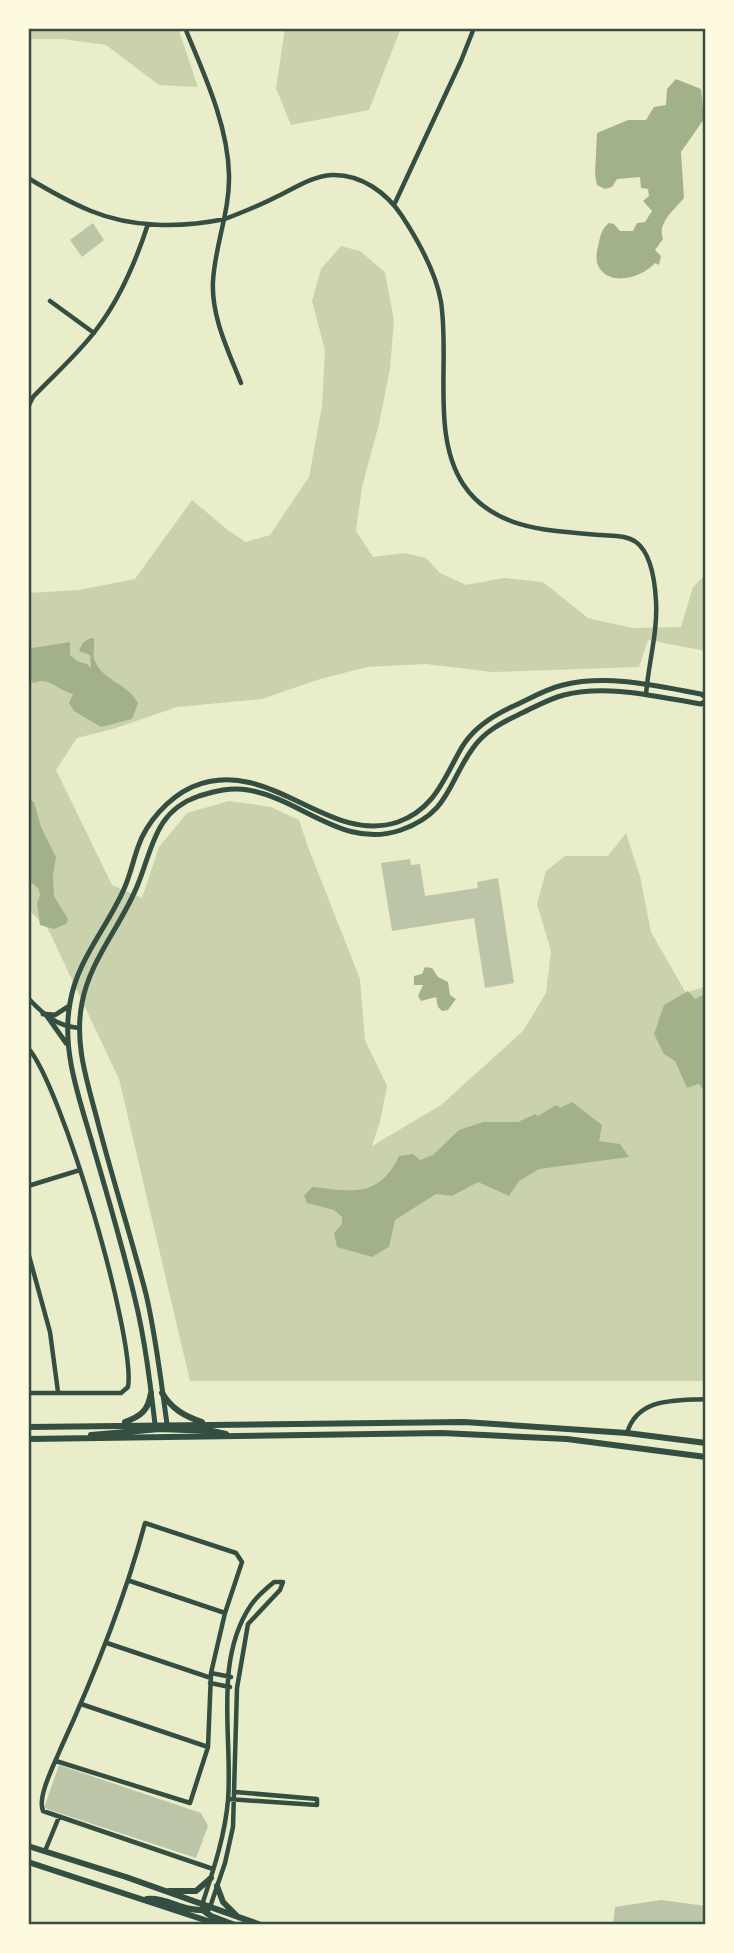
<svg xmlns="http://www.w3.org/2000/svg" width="734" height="1953" font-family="'Golos Text',sans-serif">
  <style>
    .green { fill: #cad2ad }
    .water { fill: #a3b18a }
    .building { fill: #bcc5a7 }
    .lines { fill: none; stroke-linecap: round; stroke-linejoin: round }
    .minor { stroke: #344e41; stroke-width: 4.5 }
    .tertiary { stroke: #344e41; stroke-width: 5 }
    .secondary { stroke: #344e41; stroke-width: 6 }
    .neatline { fill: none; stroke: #344e41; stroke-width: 2.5 }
  </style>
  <rect width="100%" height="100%" fill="#e9edc9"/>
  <path class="green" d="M28,28H178L198,87L159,85L106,45L63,39H28Z
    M285,28H401L369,110L291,125L276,88Z
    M341,246L360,251L385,272L394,321L390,369L379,424L362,487L356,531L373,557L405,553L426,558L440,573L466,585L504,578L543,582L588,618L632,628L681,627L693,587L706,574V651L648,640L639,667L492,672L426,664L367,667L317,680L262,699L177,707L113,729L77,738L56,770L112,885L142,898L159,847L187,813L229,801L271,807L299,820L308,847L360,979L365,1040L387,1086L380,1122L372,1146L441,1105L523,1031L546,993L551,951L537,904L546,871L565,856H608L626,833L640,876L651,932L686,993L706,986V1381H190L119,1079L48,929L30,911L28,905V593L79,590L135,579L192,500L229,531L246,542L270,535L309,477L322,406L325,350L312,301L321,269Z"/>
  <path class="water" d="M676,79L701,89L704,119L681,152L684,198C674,210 657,223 663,239L655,250L661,256L659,265L655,263C644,276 613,287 600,269C594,261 597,251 599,242C601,233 602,229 609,223L614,224L620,231H633L637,223L645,222L652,211L643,201L649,196L648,189L641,188L640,177L617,179L612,187L605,189L597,185L595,175L597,133L628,120H646L654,107L666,105L667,89Z
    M94,638C95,646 92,655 95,661C103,681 126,682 138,703L132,719L101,727L74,711L69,703L73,694C57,690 48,676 34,683L28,679V645L33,648L70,642V655L77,661L87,664L91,668L90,655L79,651C82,643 85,639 94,638Z
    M28,799L34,802L41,827L56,857L53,875L54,896L68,919L66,924L54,929L40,925L37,904L40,895L38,888L28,880Z
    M425,967L432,968L438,977L448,982L450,995L456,999L448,1010L442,1011L438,1007L436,997L421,1001L418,996L423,985H414V976L422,974Z
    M688,991L695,999L706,993V1093L699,1084L687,1088L675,1061L664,1054L654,1034L664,1005Z
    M572,1102L602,1125L599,1141L620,1144L629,1157L539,1169L519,1181L509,1196L478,1182L452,1196L436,1194L395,1220L389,1247L372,1257L337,1247L334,1233L342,1224V1217L334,1210L307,1203L304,1196L312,1187C351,1191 379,1199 399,1156L413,1154L420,1160L433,1155L459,1130L483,1122H518L535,1114L538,1116L556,1105L560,1108Z"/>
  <path class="building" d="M93,223L104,240L82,257L70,240Z
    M410,859L411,865L420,864L425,896L478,888L477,882L498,878L514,983L485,988L474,918L392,931L381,863Z
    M59,1765L201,1813L208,1826L196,1858L44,1808Z
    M661,1900L706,1906V1925H613L615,1907Z"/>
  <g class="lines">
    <path class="minor" d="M185,28C204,74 228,125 229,175C230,211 215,245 213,281C211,316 228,350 241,383
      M28,178C48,190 69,202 91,211C132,228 181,228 225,219C243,212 261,205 278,196C295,188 312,176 332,175C361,174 387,193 402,216C419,242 436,272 441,302C450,360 431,435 463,484C493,530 551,531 601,535C612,536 626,535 636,542C651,553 655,583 656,601C658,633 648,664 646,695
      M394,205L461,61L474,28
      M50,301L94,333
      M28,407L33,397C54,375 78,354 96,330C120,299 136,261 148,224
      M28,998C43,1014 56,1026 79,1028
      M28,1048C61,1084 136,1338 128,1387L121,1393H28
      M28,1186L80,1170
      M28,1252L50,1332L58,1392
      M627,1433C638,1397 675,1401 706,1399
      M130,1581L225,1613
      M107,1643L211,1678
      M211,1673L231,1677
      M210,1683L230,1687
      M81,1704L208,1747
      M56,1761L190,1803L208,1747L211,1673L225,1613L242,1562L236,1553L145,1523C124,1602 94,1676 60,1750C54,1765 37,1797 43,1811L213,1869
      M228,1799L317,1805V1799L235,1792
      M45,1851L59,1817
      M202,1905C213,1871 225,1836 228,1800C233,1738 213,1661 251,1605C257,1596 266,1589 274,1582H283L280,1590L248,1624L237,1688L233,1827L225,1863L210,1907"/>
    <path class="tertiary" d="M43,1014L55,1015L69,1006
      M47,1016L66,1043
      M155,1424C150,1382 145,1340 135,1299C123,1248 108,1197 93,1146C80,1100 61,1051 70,1003C77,960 107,928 124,889C130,876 133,861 138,847C146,823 168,798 192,787C270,754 326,846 398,822C435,809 444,778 462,747C474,727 495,714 516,705C531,698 546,689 563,685C608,674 657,686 701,694L706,697
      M167,1424C161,1381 156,1337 146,1294C131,1236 112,1178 97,1119C87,1081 74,1043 82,1003C90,959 122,925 138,884C153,847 155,811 199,796C215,791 231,787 248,790C302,799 343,850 401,830C450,813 448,782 473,748C484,732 501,723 518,715C533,708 548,699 564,695C608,684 657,697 701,704L706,701"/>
    <path class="secondary" d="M162,1393C172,1409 184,1416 202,1422
      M125,1422C141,1416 148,1411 151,1393
      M28,1427L464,1422L627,1433L706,1443
      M91,1435L160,1429L212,1431L226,1434
      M28,1439L442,1433L567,1439L706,1457
      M28,1846L126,1877L261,1925
      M28,1862L220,1925
      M217,1886L223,1902L237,1916
      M169,1891H196L211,1878
      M147,1899C168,1897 186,1914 208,1909
      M204,1911L211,1916L235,1925"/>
  </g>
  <rect width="734" height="1953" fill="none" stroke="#fefae0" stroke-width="60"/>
  <rect x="30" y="30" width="674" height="1893" class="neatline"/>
</svg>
